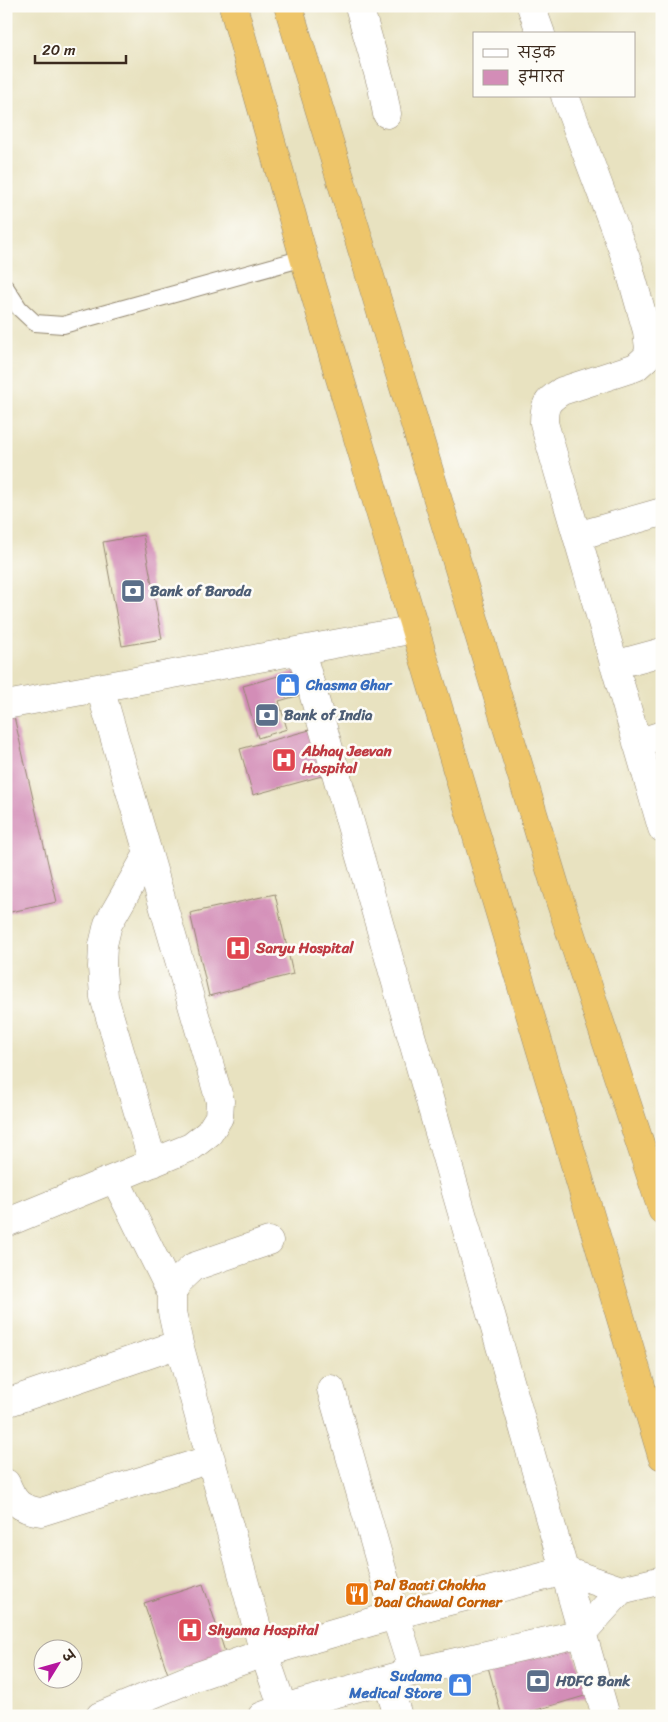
<svg xmlns="http://www.w3.org/2000/svg" width="668" height="1722" font-family="Sriracha,'Playpen Sans Deva',sans-serif">
  <style>
    .building { fill: #d38db7 }
    .lines { fill: none; stroke-linecap: round; stroke-linejoin: round }
    .service-casing { stroke: #92866f; stroke-width: 18 }
    .minor-casing { stroke: #92866f; stroke-width: 29 }
    .trunk-casing { stroke: #92866f; stroke-width: 29 }
    .service { stroke: #fff; stroke-width: 16 }
    .minor { stroke: #fff; stroke-width: 28 }
    .trunk { stroke: #eec569; stroke-width: 28 }
    .labels { text-anchor: middle; stroke-width: 5; stroke-linejoin: round; paint-order: stroke }
    .service-label { font-size: 15px; font-weight: bold; fill: #4e5e75; stroke: #fdfcf7; text-anchor: start }
    .shop-label { font-size: 15px; font-weight: bold; fill: #366cbe; stroke: #fdfcf7; text-anchor: start }
    .health-label { font-size: 15px; font-weight: bold; fill: #be3a42; stroke: #fdfcf7; text-anchor: start }
    .food-label { font-size: 15px; font-weight: bold; fill: #c56008; stroke: #fdfcf7; text-anchor: start }
  </style>
  <rect width="100%" height="100%" fill="#fdfcf7"/>
  <filter id="ink" filterUnits="userSpaceOnUse"><feTurbulence type="fractalNoise" baseFrequency=".02" numOctaves="2"/><feDisplacementMap in="SourceGraphic" scale="10" xChannelSelector="R" yChannelSelector="G"/><feConvolveMatrix kernelMatrix="1 2 1 2 8 2 1 2 1" color-interpolation-filters="sRGB"/></filter>
  <filter id="wash" filterUnits="userSpaceOnUse"><feTurbulence type="fractalNoise" baseFrequency=".0096" numOctaves="4" result="noise"/><feDisplacementMap in="SourceGraphic" scale="20" xChannelSelector="R" yChannelSelector="G"/><feGaussianBlur stdDeviation="1.12" result="paint"/><feColorMatrix in="noise" values="0 0 0 0 0 0 0 0 0 0 0 0 0 0 0 0 0 1.4 0 .05"/><feComposite in="paint" operator="in"/></filter>
  <g filter="url(#wash)">
    <rect width="100%" height="100%" fill="#e8e2c0"/>
    <g id="blocks">
      <path class="building" d="M143,535L162,639L122,646L103,542Z
        M296,671L304,694L279,701L287,729L258,738L243,686Z
        M12,708L57,902L6,913V709Z
        M317,728L329,774L253,795L240,749Z
        M275,894L293,974L209,996L190,913Z
        M203,1584L226,1655L168,1674L144,1603Z
        M572,1643L588,1695L516,1716H502L488,1667Z"/>
    </g>
  </g>
  <g filter="url(#ink)">
    <use href="#blocks" fill-opacity="0" stroke="#92866f" stroke-width="1"/>
    <g class="lines">
      <defs>
        <path id="service" d="M6,288L19,308L35,323L63,325L304,258"/>
        <path id="minor" d="M359,6L382,87L387,114
          M531,6L541,34
          M565,96L628,264L647,331L649,349L647,357L636,367L562,391C546,401 544,406 544,423L662,828
          M577,536L662,512
          M301,651L606,1716
          M614,665L662,652
          M6,705L415,629
          M637,743L662,735
          M148,854L108,924L103,945L102,967L104,997L153,1163
          M115,1179L172,1294
          M6,1223L191,1147L209,1133L219,1117L220,1101L100,688
          M179,1344L172,1312V1294L178,1281L193,1267L269,1241
          M331,1389L395,1615L413,1672
          M6,1403L179,1344L264,1653L283,1708
          M6,1483C14,1503 20,1509 41,1512L211,1459
          M387,1680L398,1716
          M100,1716L192,1678L264,1653L395,1615L565,1571L621,1590L662,1580
          M262,1716L283,1708L413,1672L582,1633L621,1590"/>
        <path id="trunk" d="M233,6L304,258L662,1456
          M288,6L557,892L662,1210"/>
      </defs>
      <use href="#service" class="service-casing"/>
      <use href="#minor" class="minor-casing"/>
      <use href="#trunk" class="trunk-casing"/>
      <use href="#service" class="service"/>
      <use href="#minor" class="minor"/>
      <use href="#trunk" class="trunk"/>
    </g>
  </g>
  <defs>
    <symbol id="bank-square" viewBox="-11 -11 22 22"><rect x="-9" y="-9" width="18" height="18" rx="4" fill="#5c6f8a" stroke="#fdfcf7"/><path d="M-6-4H6V4H-6ZM0-2.3a2.3 2.3 0 1 0 0 4.6a2.3 2.3 0 1 0 0-4.6Z" fill="#fff"/></symbol>
    <symbol id="shop-square" viewBox="-11 -11 22 22"><rect x="-9" y="-9" width="18" height="18" rx="4" fill="#3f7fe0" stroke="#fdfcf7"/><path d="M-5-2.5h2.3a2.7 3.5 0 0 1 5.4 0H5L5.5 6h-11ZM-1.5-2.5h3a1.5 2.3 0 0 0-3 0Z" fill="#fff"/></symbol>
    <symbol id="hospital-square" viewBox="-11 -11 22 22"><rect x="-9" y="-9" width="18" height="18" rx="4" fill="#e0444e" stroke="#fdfcf7"/><path d="M-5-5h3v3.5h4V-5h3V5h-3V1.5h-4V5h-3Z" fill="#fff"/></symbol>
    <symbol id="restaurant-square" viewBox="-11 -11 22 22"><rect x="-9" y="-9" width="18" height="18" rx="4" fill="#e8710a" stroke="#fdfcf7"/><path d="M-5-6h1v4h1v-4h1v4h1v-4h1v5L-1.5 .5V6h-2V.5L-5-1ZM5-6V6H3V1.5H1.5Q1.5-4 5-6Z" fill="#fff"/></symbol>
  </defs>
  <g fill-rule="evenodd">
    <use href="#bank-square" x="119" y="577" width="28" height="28"/>
    <use href="#shop-square" x="274" y="671" width="28" height="28"/>
    <use href="#bank-square" x="253" y="701" width="28" height="28"/>
    <use href="#hospital-square" x="270" y="746" width="28" height="28"/>
    <use href="#hospital-square" x="224" y="934" width="28" height="28"/>
    <use href="#restaurant-square" x="343" y="1580" width="28" height="28"/>
    <use href="#hospital-square" x="176" y="1616" width="28" height="28"/>
    <use href="#bank-square" x="524" y="1667" width="28" height="28"/>
    <use href="#shop-square" x="446" y="1671" width="28" height="28"/>
  </g>
  <g class="labels">
    <g class="service-label">
      <text x="150" y="596">Bank of Baroda</text>
      <text x="284" y="720">Bank of India</text>
      <text x="556" y="1686">HDFC Bank</text>
    </g>
    <g class="shop-label">
      <text x="306" y="690">Chasma Ghar</text>
      <text x="442" y="1681" text-anchor="end">Sudama<tspan x="442" dy="17">Medical Store</tspan></text>
    </g>
    <g class="health-label">
      <text x="302" y="756">Abhay Jeevan<tspan x="302" dy="17">Hospital</tspan></text>
      <text x="256" y="953">Saryu Hospital</text>
      <text x="208" y="1635">Shyama Hospital</text>
    </g>
    <g class="food-label">
      <text x="374" y="1590">Pal Baati Chokha<tspan x="374" dy="17">Daal Chawal Corner</tspan></text>
    </g>
  </g>
  <rect width="668" height="1722" fill="none" stroke="#fdfcf7" stroke-width="25"/>
  <rect x="473" y="32" width="162" height="65" fill="#fdfcf7" stroke="#afa8a0"/>
  <rect x="483" y="49" width="25" height="8" fill="#ffffff" stroke="#afa8a0"/>
  <text x="518" y="58" font-size="15" fill="#3b2a1e">सड़क</text>
  <rect x="483" y="70" width="25" height="15" fill="#d38db7" stroke="#afa8a0"/>
  <text x="518" y="82" font-size="15" fill="#3b2a1e">इमारत</text>
  <g transform="translate(58 1664) rotate(53)"><circle r="24" fill="#fdfcf7" stroke="#afa8a0"/>
  <path d="M0-4L9 19L0 12L-9 19Z" fill="#b5179e"/>
  <text y="-8" font-size="14" font-weight="bold" text-anchor="middle" fill="#3b2a1e">उ</text>
  </g>
  <path d="M35 55v8h91v-8" fill="none" stroke="#3b2a1e" stroke-width="2.5"/>
  <text x="42" y="55" font-size="15" fill="#3b2a1e" stroke="#fdfcf7" stroke-width="4" paint-order="stroke">20 m</text>
</svg>
